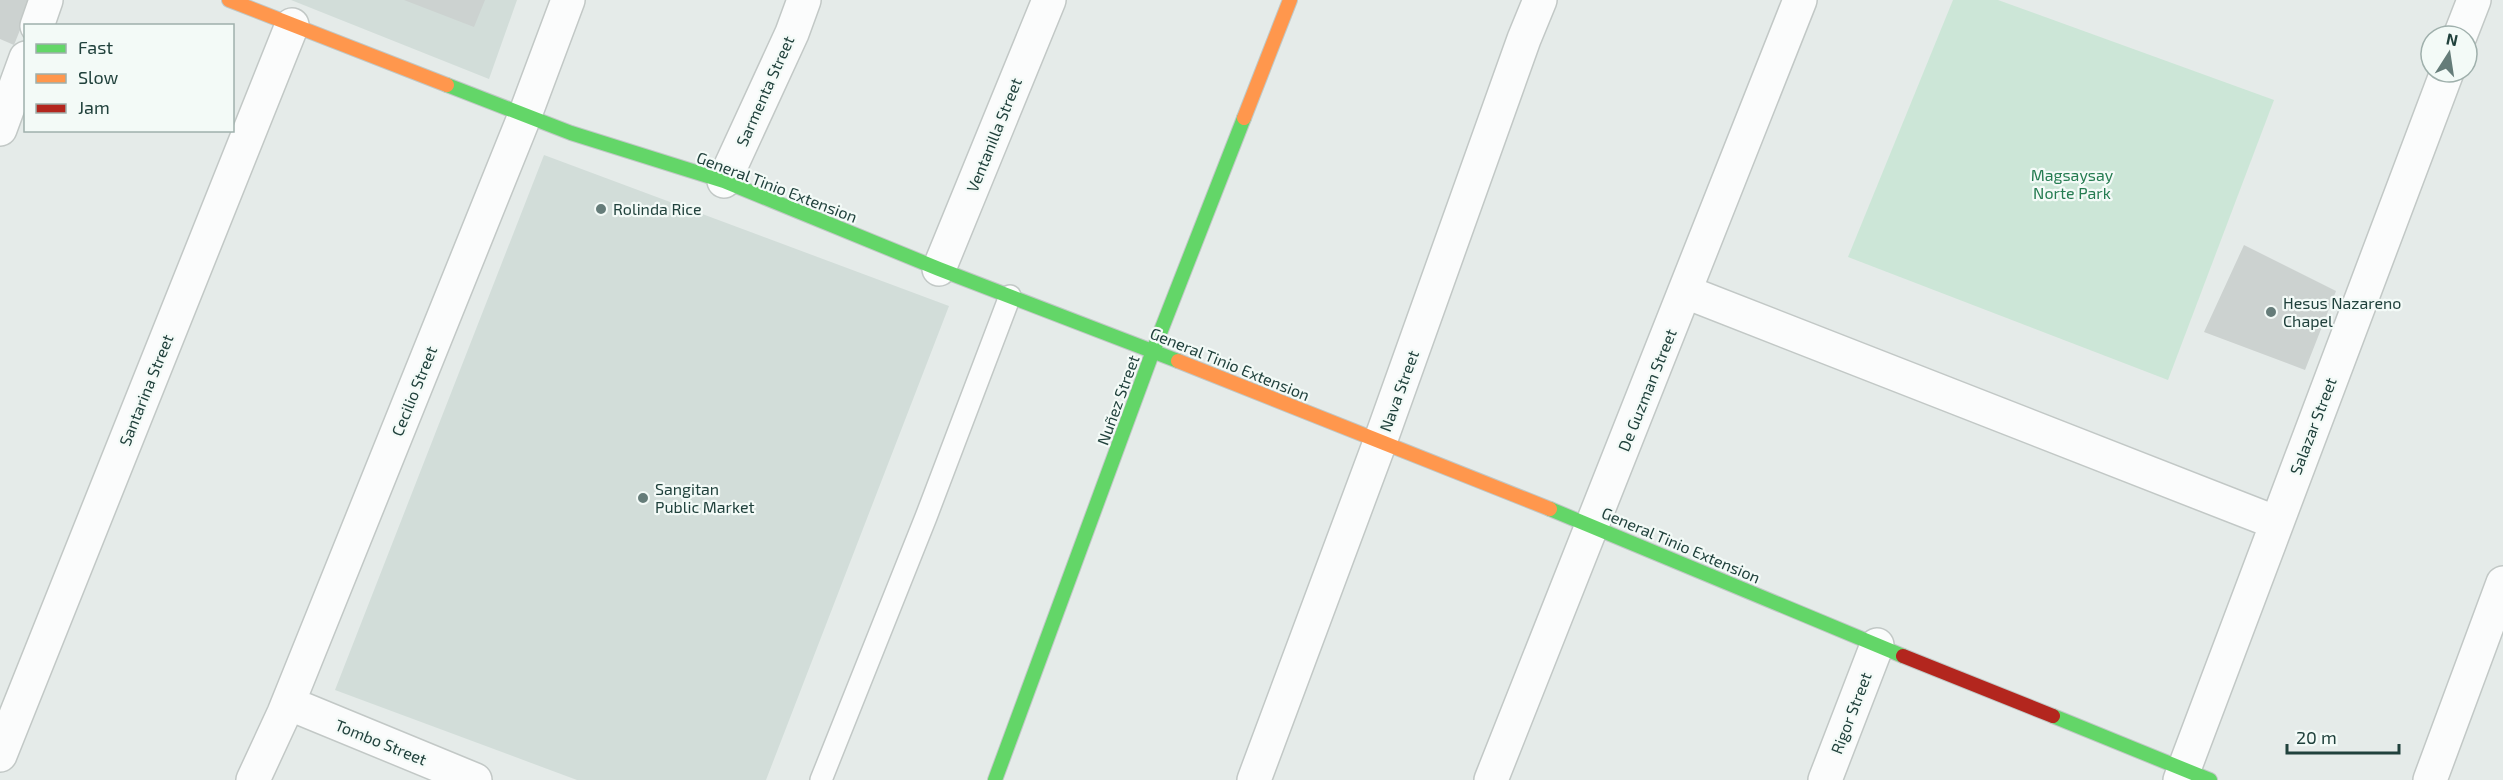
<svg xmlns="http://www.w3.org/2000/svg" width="2503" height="780" font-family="'Exo 2',sans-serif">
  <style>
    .built { fill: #d2ddd9 }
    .green { fill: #cce6d7 }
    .building { fill: #ccd2d0 }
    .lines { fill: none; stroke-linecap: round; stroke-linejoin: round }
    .lane-casing { stroke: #c2c8c6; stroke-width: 24 }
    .street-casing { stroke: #c2c8c6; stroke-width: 36 }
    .fast-casing { stroke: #c0c8c6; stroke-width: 16 }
    .slow-casing { stroke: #c0c8c6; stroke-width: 16 }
    .jam-casing { stroke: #c0c8c6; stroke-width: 16 }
    .lane { stroke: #fbfcfc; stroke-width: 21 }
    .street { stroke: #fbfcfc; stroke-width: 33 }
    .fast { stroke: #63d668; stroke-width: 14 }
    .slow { stroke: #ff974d; stroke-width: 14 }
    .jam { stroke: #b3261e; stroke-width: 14 }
    .poi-dot { fill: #657c79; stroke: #f3faf7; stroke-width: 2 }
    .labels { text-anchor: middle; stroke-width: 4.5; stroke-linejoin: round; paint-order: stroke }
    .street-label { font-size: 16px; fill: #20413c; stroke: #f3faf7 }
    .park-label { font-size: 16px; fill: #257c51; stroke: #f3faf7 }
    .poi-label { font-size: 16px; fill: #20413c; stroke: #f3faf7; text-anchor: start }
  </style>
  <rect width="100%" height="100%" fill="#e5ebe9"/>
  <path class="built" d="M291,0H517L489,79Z
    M544,155L949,306L766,780H577L335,690Z"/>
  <path class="green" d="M1953,0H1998L2274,100L2168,380L1848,257Z"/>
  <path class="building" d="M0,0H32L14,45L0,39Z
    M404,0H485L474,27Z
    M2244,245L2336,291L2305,370L2204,332Z"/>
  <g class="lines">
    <defs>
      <path id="lane" d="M821,780L926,517L1010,296"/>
      <path id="street" d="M37,26L46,0
        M2460,36L2474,0
        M0,129L26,58
        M724,181L792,33L804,0
        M939,269L1049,0
        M1686,292L2277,523
        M288,703L475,780
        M0,755L292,25
        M253,780L284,713L525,115L568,0
        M1254,780L1380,442L1524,39L1540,0
        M1491,780L1800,0
        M1825,780L1877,645
        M2180,780L2447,72
        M2430,780L2503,583"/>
      <path id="fast" d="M447,85L571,133L724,181L939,269L1178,361
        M1550,509L1903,656
        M2053,716L2210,780
        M995,780L1153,351L1244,118"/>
      <path id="slow" d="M229,0L447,85
        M1244,118L1290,0
        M1178,361L1550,509"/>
      <path id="jam" d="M1903,656L2053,716"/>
    </defs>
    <use href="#lane" class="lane-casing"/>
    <use href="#street" class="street-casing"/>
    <use href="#fast" class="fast-casing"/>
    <use href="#slow" class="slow-casing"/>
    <use href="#jam" class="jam-casing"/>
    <use href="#lane" class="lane"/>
    <use href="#street" class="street"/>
    <use href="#fast" class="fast"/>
    <use href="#slow" class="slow"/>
    <use href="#jam" class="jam"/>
  </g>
  <g class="poi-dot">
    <circle cx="601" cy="209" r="6"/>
    <circle cx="2271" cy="312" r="6"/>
    <circle cx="643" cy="498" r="6"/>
  </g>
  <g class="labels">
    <g class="street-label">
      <text transform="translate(765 91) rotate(-66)" y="6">Sarmenta Street</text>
      <text transform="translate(994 135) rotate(-68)" y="6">Ventanilla Street</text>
      <text transform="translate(777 187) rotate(21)" y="6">General Tinio Extension</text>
      <text transform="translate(1230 364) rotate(22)" y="6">General Tinio Extension</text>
      <text transform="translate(146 390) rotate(-68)" y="6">Santarina Street</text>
      <text transform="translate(1647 390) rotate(-68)" y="6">De Guzman Street</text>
      <text transform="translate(414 391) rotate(-68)" y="6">Cecilio Street</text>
      <text transform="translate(1399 391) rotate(-70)" y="6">Nava Street</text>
      <text transform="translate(1118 400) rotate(-70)" y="6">Nuñez Street</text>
      <text transform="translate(2313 426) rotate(-69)" y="6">Salazar Street</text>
      <text transform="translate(1681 545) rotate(23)" y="6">General Tinio Extension</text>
      <text transform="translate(1851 713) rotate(-69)" y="6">Rigor Street</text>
      <text transform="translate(381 742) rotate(22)" y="6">Tombo Street</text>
    </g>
    <g class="park-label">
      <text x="2072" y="181">Magsaysay<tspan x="2072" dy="18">Norte Park</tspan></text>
    </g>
    <g class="poi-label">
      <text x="613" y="215">Rolinda Rice</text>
      <text x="2283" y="309">Hesus Nazareno<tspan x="2283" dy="18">Chapel</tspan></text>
      <text x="655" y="495">Sangitan<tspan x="655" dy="18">Public Market</tspan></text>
    </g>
  </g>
  <rect x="24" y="24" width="210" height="108" fill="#f3faf7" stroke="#9fb0ac" stroke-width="1.5"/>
  <rect x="36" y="44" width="30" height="9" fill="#63d668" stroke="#9fb0ac" stroke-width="1.5"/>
  <text x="78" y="54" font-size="18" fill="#20413c">Fast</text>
  <rect x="36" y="74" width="30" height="9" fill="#ff974d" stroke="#9fb0ac" stroke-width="1.5"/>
  <text x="78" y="84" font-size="18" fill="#20413c">Slow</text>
  <rect x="36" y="104" width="30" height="9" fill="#b3261e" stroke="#9fb0ac" stroke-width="1.5"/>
  <text x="78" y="114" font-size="18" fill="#20413c">Jam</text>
  <g transform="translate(2449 54) rotate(12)"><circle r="28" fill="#f3faf7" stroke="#9fb0ac" stroke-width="1.5"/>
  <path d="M0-4.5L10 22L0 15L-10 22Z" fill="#657c79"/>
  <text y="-9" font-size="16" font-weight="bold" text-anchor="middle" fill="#20413c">N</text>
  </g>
  <path d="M2287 744v9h112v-9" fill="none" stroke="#20413c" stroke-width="3"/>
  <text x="2296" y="744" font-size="18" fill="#20413c" stroke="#f3faf7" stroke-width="4.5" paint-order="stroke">20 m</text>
</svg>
